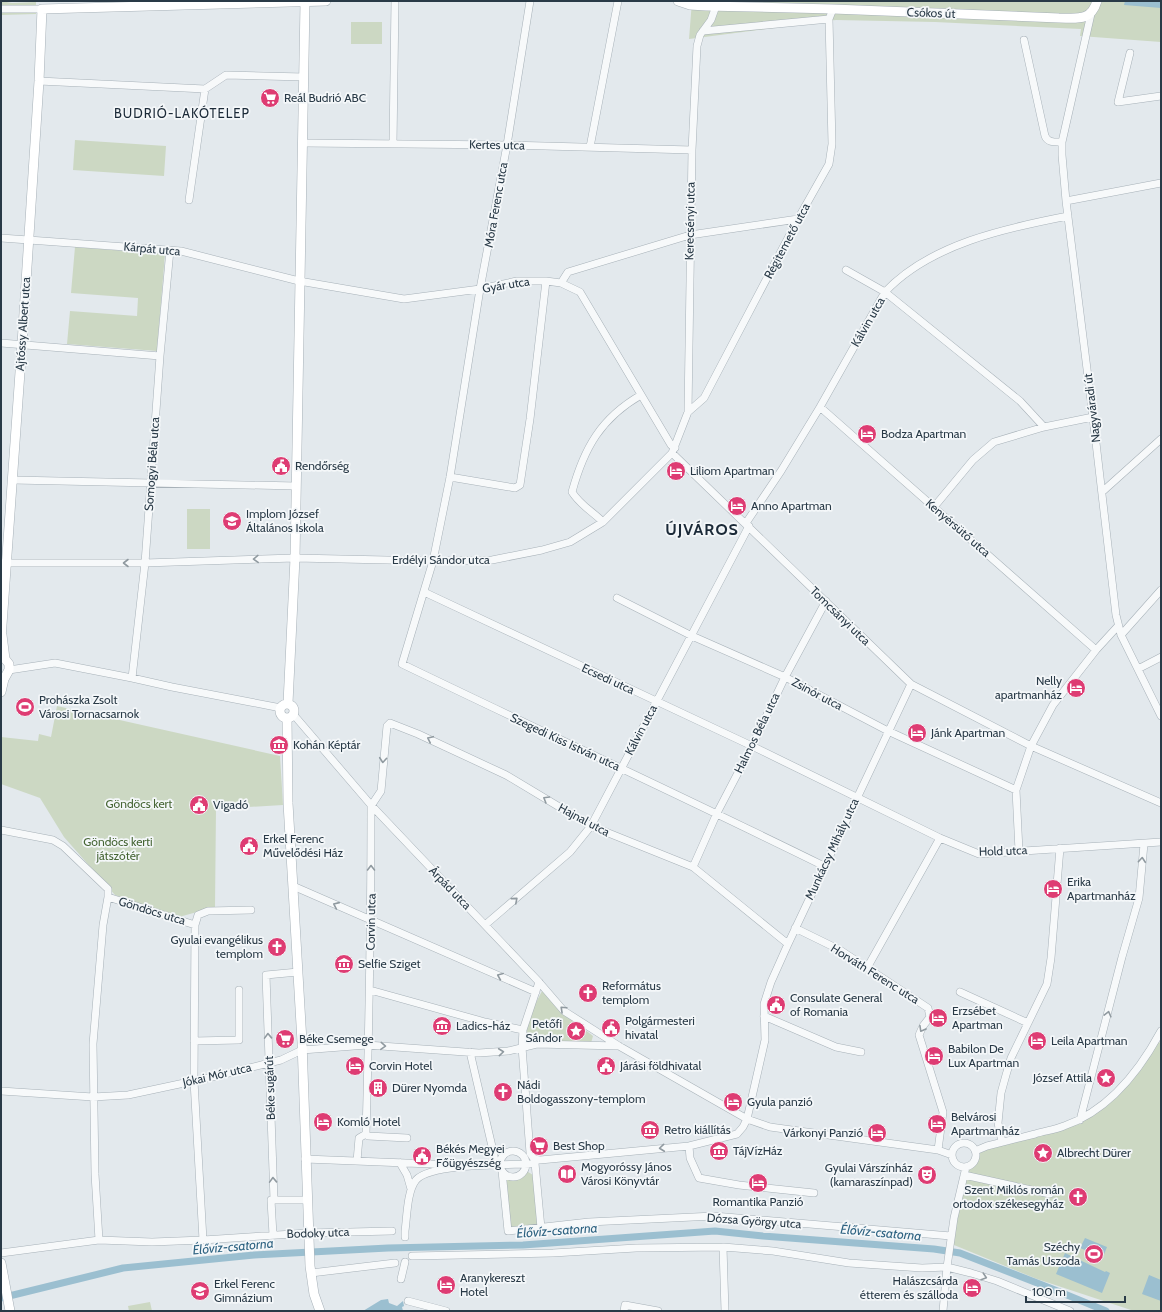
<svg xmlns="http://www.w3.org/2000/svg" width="1162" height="1312" font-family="Cabin,sans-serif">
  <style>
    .green { fill: #ccd8c3 }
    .water { fill: #9bbfd0 }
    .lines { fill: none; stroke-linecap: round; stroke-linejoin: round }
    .canal { stroke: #9bbfd0; stroke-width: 7 }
    .street-casing { stroke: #a7b1b8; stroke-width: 8 }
    .secondary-casing { stroke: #a7b1b8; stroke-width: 10 }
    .street { stroke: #f7f9fa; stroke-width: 7 }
    .secondary { stroke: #fff; stroke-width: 9 }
    .oneway { stroke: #909aa0 }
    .labels { text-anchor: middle; stroke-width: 3.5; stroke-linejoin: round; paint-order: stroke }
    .street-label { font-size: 12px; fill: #293a47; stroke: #f4f7f9 }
    .poi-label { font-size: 12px; fill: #293a47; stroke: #f4f7f9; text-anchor: start }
    .park-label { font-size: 12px; fill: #466534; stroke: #f4f7f9 }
    .neighbourhood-label { font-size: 13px; letter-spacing: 1px; fill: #1b2a38; stroke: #f4f7f9 }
    .water-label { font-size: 13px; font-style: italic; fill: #2d6281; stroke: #f4f7f9 }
    .district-label { font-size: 16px; font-weight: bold; letter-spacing: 1px; fill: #1b2a38; stroke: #f4f7f9 }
  </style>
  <rect width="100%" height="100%" fill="#e3e9ed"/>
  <path class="green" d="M1,1L12,3L36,2V14L1,15Z
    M692,1H1161V42L1080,36L1081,29L935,22L836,20L689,39Z
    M351,22H382V44H351Z
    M75,140L166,146L164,176L73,170Z
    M75,247L165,254L157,351L67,344L70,311L137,316L138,298L71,293Z
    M187,509H210V549H187Z
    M57,706L280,756L283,805L216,809L215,907L179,917L115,895L64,837L40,798L1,784V737L38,741L39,734L51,737Z
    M542,991L560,1010L593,1036L591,1043H526L528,1018Z
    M1156,1041L1161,1043V1311H1134L1037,1279L954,1245V1218L966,1167L970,1165L975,1159V1151L1064,1127L1116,1092Z
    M525,1170L533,1175L541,1228L508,1231L504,1174C512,1179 519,1178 525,1170Z
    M150,1302L152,1311H129L128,1306Z"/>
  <path class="water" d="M1125,1H1161V8L1124,5Z
    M1085,1238L1107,1247L1103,1257L1080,1248Z
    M1065,1253L1105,1272L1106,1271L1110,1273L1102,1293L1056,1274Z
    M1149,1275L1161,1280V1301L1142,1294Z
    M388,1299L389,1303L397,1306L403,1301L404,1306L402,1307L403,1311H363L381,1300Z"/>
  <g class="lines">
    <path class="canal" d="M1,1298L123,1268L254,1255L388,1248L523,1245L715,1231L763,1236L934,1249L960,1253L1050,1288L1106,1311"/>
    <defs>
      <path id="street" d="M530,1L507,145L480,289L450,477L433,561L402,664C543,732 684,797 824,866
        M1,9H42
        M1091,14L1062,142V155L1066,201L1093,417L1116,615L1121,635L1161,716
        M703,31L829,19
        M1024,40L1045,136C1048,143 1055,142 1062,142
        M1130,53L1118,102L1161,96
        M39,81L205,89L226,75L304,77
        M303,143L507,145L692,150
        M393,144L395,1
        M590,147L618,1
        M189,200L205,89
        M1066,201L1161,183
        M1,238L181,251L299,281L404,299L480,289L517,281H546L561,283L580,292L671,445L675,448
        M846,270L885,292L1020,401L1044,427
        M561,283L568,272L690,235L798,219
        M1,343L160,356
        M820,407L1096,650
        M688,412L692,150L697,46L700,35L711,20L716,6
        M672,453L911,684L1031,746L1161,803
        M450,477L515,488L520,485L530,419L546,281
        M13,480L296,486
        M1102,492L1161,439
        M934,507L973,460L994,442L1044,427L1093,417
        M603,522C592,511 580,505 572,492C584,448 601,418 641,395
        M746,523L781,471L820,407L885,292C930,244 1006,228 1068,216
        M1,563H145L295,558L433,561L492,560L542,550L570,542L603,522L672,453L688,412L704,398L798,219L829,164L832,144L829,19L833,9
        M424,592L752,746L940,838L979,854L1161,842
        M617,598L692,636L785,677L888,731L1016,790
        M1121,635L1161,590
        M1138,669L1161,657
        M9,670L55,663L132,678L172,687L281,708
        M132,678L145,563L160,356L170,250
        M293,714L371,805L539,982L564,1011L619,1046L747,1119L770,1127L938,1150L952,1155
        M1,830L53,840L63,846L108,889V897L195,925L198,915L208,911L251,910
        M1019,851L1016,790L1031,746L1053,705L1096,650L1118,626
        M693,867L717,813L752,746L785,677L826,601
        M293,886L536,992
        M195,925L194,1081L203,1240
        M485,925L570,852L591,826L749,526
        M795,928L840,950L928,1008L930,1017L923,1026L919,1035L943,1112L938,1150
        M867,968L940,838
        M298,972L266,975L274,1200H307
        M539,982L523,1030L522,1047L530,1153L534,1159L540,1160L689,1146L737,1134L743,1127L747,1119L765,1040L764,1004L771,982L788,944L911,684
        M370,990L485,1022L523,1030
        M960,992L1028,1023
        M764,1016L836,1047L861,1052
        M194,1041L239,1040V990
        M470,1052L494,1155L495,1165
        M1,1091L93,1097L128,1095L217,1076L281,1060L302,1050L367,1045L479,1053L508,1051L537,1044L619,1046
        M1080,1120L1122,957L1139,898L1144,844
        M407,1138L368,1136L366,1134C369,1025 371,915 371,806L381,791L387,726L390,723L418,734L506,775L591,826L693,867L788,944
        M1002,1142L998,1123L1001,1093L1006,1075L1011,1058L1047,984L1051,958L1060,848
        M952 1155a12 12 0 1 1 24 0a12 12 0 1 1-24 0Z
        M689,1146L690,1158L699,1178L739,1185L814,1193
        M500 1164a13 13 0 1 1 26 0a13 13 0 1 1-26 0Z
        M975,1151L987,1146C1003,1142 1019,1138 1035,1134C1044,1131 1055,1130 1064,1126C1108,1111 1140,1070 1161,1031
        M305,1159L431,1164L450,1166
        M357,1161L359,1138L366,1134
        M400,1163L407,1175L411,1189
        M535,1163L541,1228
        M502,1171L508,1231L589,1222L714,1216L951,1236
        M964,1175L1050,1194
        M273,1235L271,1200H274
        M405,1237V1231C407,1217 407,1191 416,1180C431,1163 506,1165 530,1164
        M99,1240L95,1174L93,1044L103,925L108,897
        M723,1247L725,1311
        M1,1253L99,1240L152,1242L203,1240L308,1233L392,1231
        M412,1256L553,1253L636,1248L723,1247L773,1251L849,1263L922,1268L947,1267L971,1273L997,1281L1070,1311
        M311,1273L395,1263
        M401,1279L405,1262
        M408,1301L446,1311
        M624,1311L625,1305L658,1311
        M943,1311L947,1267L954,1218L966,1167"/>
      <path id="secondary" d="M678,1L690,5L706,6L833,9L1059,18C1076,18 1091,22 1097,1
        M1,639L22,344L39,81L42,9L326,1
        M1,692L4,679L9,670V664L5,659L2,635
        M288,703L295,558L305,3
        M280 711a7 7 0 1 1 14 0a7 7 0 1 1-14 0Z
        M287,718L288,803L302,1042L310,1266L314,1294L320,1311
        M1,1263L10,1311"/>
    </defs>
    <use href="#street" class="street-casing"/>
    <use href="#secondary" class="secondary-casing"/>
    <use href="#street" class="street"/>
    <use href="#secondary" class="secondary"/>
  </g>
  <defs><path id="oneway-chevron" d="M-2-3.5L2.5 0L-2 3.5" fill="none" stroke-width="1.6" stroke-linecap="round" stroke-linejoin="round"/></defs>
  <g class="oneway">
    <use href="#oneway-chevron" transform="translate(256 559) rotate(178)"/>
    <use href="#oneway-chevron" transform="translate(126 563) rotate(180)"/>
    <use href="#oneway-chevron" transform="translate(430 739) rotate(-155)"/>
    <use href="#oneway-chevron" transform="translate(383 760) rotate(95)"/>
    <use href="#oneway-chevron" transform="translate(546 799) rotate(-149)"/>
    <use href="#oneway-chevron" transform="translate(1142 860) rotate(-85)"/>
    <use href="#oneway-chevron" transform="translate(371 868) rotate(-90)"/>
    <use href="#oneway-chevron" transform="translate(515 900) rotate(-41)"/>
    <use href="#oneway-chevron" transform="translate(336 905) rotate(-156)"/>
    <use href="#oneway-chevron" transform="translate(500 976) rotate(-157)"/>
    <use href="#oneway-chevron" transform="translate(563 1009) rotate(-137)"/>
    <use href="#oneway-chevron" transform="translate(1108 1014) rotate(-76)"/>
    <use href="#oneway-chevron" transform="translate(922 1029) rotate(119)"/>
    <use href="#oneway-chevron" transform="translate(268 1036) rotate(-92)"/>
    <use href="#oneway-chevron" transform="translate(383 1046) rotate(4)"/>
    <use href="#oneway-chevron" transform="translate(501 1052) rotate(-6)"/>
    <use href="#oneway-chevron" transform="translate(662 1148) rotate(174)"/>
    <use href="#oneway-chevron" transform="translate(273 1180) rotate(-92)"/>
    <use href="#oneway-chevron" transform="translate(984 1277) rotate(18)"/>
  </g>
  <defs>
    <symbol id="supermarket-disc" viewBox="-11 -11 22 22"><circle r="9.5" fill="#de3c73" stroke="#f4f7f9"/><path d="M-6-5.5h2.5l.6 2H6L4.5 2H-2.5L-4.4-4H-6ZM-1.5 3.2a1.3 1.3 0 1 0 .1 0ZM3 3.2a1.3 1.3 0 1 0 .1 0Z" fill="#fff"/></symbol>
    <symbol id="hotel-disc" viewBox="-11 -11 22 22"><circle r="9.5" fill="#de3c73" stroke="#f4f7f9"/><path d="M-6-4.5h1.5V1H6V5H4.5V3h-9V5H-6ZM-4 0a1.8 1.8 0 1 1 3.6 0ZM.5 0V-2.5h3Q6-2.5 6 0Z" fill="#fff"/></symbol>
    <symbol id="civic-disc" viewBox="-11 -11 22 22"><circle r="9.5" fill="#de3c73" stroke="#f4f7f9"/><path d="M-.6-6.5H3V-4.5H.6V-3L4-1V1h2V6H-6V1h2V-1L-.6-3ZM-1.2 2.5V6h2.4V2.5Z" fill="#fff"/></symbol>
    <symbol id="school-disc" viewBox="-11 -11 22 22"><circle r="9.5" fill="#de3c73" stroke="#f4f7f9"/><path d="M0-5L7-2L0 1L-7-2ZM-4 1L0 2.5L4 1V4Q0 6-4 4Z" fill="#fff"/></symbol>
    <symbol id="stadium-disc" viewBox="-11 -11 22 22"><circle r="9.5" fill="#de3c73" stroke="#f4f7f9"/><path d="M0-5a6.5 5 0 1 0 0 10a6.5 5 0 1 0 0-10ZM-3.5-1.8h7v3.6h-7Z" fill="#fff"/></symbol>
    <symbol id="museum-disc" viewBox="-11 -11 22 22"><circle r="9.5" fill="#de3c73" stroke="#f4f7f9"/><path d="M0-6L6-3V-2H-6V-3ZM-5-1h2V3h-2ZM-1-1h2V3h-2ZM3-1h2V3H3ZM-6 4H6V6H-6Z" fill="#fff"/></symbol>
    <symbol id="church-disc" viewBox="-11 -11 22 22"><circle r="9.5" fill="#de3c73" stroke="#f4f7f9"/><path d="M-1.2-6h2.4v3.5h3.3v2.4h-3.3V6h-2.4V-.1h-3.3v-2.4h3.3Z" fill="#fff"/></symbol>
    <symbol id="sight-disc" viewBox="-11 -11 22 22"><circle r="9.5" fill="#de3c73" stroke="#f4f7f9"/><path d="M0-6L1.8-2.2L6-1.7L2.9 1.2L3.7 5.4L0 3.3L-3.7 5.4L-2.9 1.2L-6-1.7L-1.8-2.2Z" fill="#fff"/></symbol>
    <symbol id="building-disc" viewBox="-11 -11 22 22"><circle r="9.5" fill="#de3c73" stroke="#f4f7f9"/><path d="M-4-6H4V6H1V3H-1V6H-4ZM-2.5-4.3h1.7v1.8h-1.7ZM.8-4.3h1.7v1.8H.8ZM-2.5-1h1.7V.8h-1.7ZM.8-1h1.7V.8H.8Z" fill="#fff"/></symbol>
    <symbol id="library-disc" viewBox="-11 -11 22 22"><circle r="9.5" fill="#de3c73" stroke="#f4f7f9"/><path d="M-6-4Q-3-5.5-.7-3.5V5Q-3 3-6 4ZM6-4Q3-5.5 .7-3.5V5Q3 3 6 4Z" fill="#fff"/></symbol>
    <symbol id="theatre-disc" viewBox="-11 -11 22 22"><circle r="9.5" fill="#de3c73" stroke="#f4f7f9"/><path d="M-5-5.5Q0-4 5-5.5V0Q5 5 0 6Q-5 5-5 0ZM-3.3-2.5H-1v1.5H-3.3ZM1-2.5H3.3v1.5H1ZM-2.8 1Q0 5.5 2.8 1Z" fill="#fff"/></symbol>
  </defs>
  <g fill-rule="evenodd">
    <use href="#supermarket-disc" x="259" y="87" width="22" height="22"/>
    <use href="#hotel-disc" x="856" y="423" width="22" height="22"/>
    <use href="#civic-disc" x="270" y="455" width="22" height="22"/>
    <use href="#hotel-disc" x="665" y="460" width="22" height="22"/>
    <use href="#hotel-disc" x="726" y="495" width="22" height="22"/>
    <use href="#school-disc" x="221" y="510" width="22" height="22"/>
    <use href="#hotel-disc" x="1065" y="677" width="22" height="22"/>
    <use href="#stadium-disc" x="14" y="696" width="22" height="22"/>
    <use href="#hotel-disc" x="906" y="722" width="22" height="22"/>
    <use href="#museum-disc" x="268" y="734" width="22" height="22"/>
    <use href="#civic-disc" x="188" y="794" width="22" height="22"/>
    <use href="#civic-disc" x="238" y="835" width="22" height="22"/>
    <use href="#hotel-disc" x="1042" y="878" width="22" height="22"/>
    <use href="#church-disc" x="266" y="936" width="22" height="22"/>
    <use href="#museum-disc" x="333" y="953" width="22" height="22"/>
    <use href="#church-disc" x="577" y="982" width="22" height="22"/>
    <use href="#civic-disc" x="765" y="994" width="22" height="22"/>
    <use href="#hotel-disc" x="927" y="1007" width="22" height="22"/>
    <use href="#museum-disc" x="431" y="1015" width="22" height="22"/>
    <use href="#civic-disc" x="600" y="1017" width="22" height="22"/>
    <use href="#sight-disc" x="565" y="1020" width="22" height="22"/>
    <use href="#supermarket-disc" x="274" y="1028" width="22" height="22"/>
    <use href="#hotel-disc" x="1026" y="1030" width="22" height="22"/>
    <use href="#hotel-disc" x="923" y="1045" width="22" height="22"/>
    <use href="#hotel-disc" x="344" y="1055" width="22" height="22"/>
    <use href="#civic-disc" x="595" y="1055" width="22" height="22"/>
    <use href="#sight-disc" x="1095" y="1067" width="22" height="22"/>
    <use href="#building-disc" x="367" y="1077" width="22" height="22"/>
    <use href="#church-disc" x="492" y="1081" width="22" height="22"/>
    <use href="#hotel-disc" x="722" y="1091" width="22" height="22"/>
    <use href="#hotel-disc" x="312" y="1111" width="22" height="22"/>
    <use href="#hotel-disc" x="926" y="1113" width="22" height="22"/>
    <use href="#museum-disc" x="639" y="1119" width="22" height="22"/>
    <use href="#hotel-disc" x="866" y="1122" width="22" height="22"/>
    <use href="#supermarket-disc" x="528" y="1135" width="22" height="22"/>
    <use href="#museum-disc" x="708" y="1140" width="22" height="22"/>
    <use href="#sight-disc" x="1032" y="1142" width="22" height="22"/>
    <use href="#civic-disc" x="411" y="1145" width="22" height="22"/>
    <use href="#library-disc" x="556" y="1163" width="22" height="22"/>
    <use href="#theatre-disc" x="916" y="1164" width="22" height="22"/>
    <use href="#hotel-disc" x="747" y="1172" width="22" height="22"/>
    <use href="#church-disc" x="1067" y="1186" width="22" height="22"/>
    <use href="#stadium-disc" x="1083" y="1243" width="22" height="22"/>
    <use href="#hotel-disc" x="435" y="1274" width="22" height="22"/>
    <use href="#hotel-disc" x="961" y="1277" width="22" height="22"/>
    <use href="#school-disc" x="189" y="1280" width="22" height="22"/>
  </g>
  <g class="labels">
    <g class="street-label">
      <text transform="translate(931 13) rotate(2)" y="4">Csókos út</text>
      <text transform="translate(497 145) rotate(1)" y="4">Kertes utca</text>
      <text transform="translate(496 205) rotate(-80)" y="4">Móra Ferenc utca</text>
      <text transform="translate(690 221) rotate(-89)" y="4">Kerecsényi utca</text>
      <text transform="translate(787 241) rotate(-62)" y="4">Régitemető utca</text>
      <text transform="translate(152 249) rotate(5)" y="4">Kárpát utca</text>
      <text transform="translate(506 285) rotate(-9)" y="4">Gyár utca</text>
      <text transform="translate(868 322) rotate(-60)" y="4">Kálvin utca</text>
      <text transform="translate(23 324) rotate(-86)" y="4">Ajtóssy Albert utca</text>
      <text transform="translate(1092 408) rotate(-97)" y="4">Nagyváradi út</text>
      <text transform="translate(152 464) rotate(-86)" y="4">Somogyi Béla utca</text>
      <text transform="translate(958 528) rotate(41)" y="4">Kenyérsütő utca</text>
      <text x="441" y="564">Erdélyi Sándor utca</text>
      <text transform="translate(840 616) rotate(44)" y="4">Tomcsányi utca</text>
      <text transform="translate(608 679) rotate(25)" y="4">Ecsedi utca</text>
      <text transform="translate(817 694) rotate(28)" y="4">Zsinór utca</text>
      <text transform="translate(641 730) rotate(-62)" y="4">Kálvin utca</text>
      <text transform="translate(757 733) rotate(-64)" y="4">Halmos Béla utca</text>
      <text transform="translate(565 742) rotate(25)" y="4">Szegedi Kiss István utca</text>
      <text transform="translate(584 820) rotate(28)" y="4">Hajnal utca</text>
      <text transform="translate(832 849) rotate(-65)" y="4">Munkácsy Mihály utca</text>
      <text transform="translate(1003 851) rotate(-2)" y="4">Hold utca</text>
      <text transform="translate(450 888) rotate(46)" y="4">Árpád utca</text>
      <text transform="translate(152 911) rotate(17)" y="4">Göndöcs utca</text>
      <text transform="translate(371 922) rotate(-89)" y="4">Corvin utca</text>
      <text transform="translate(875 974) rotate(32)" y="4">Horváth Ferenc utca</text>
      <text transform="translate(217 1075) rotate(-13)" y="4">Jókai Mór utca</text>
      <text transform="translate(270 1088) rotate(-92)" y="4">Béke sugárút</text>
      <text transform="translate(754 1221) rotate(4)" y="4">Dózsa György utca</text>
      <text transform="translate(318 1233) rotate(-2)" y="4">Bodoky utca</text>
    </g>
    <g class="poi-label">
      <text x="284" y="102">Reál Budrió ABC</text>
      <text x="881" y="438">Bodza Apartman</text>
      <text x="295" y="470">Rendőrség</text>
      <text x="690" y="475">Liliom Apartman</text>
      <text x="751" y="510">Anno Apartman</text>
      <text x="246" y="518">Implom József<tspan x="246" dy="14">Általános Iskola</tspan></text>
      <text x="1062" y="685" text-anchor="end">Nelly<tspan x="1062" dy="14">apartmanház</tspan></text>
      <text x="39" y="704">Prohászka Zsolt<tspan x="39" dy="14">Városi Tornacsarnok</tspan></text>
      <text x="931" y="737">Jánk Apartman</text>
      <text x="293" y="749">Kohán Képtár</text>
      <text x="213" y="809">Vigadó</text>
      <text x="263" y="843">Erkel Ferenc<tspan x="263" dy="14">Művelődési Ház</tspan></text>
      <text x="1067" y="886">Erika<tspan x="1067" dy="14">Apartmanház</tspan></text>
      <text x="263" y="944" text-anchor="end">Gyulai evangélikus<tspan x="263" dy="14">templom</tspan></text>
      <text x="358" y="968">Selfie Sziget</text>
      <text x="602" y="990">Református<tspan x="602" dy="14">templom</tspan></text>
      <text x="790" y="1002">Consulate General<tspan x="790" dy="14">of Romania</tspan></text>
      <text x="952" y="1015">Erzsébet<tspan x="952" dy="14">Apartman</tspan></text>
      <text x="625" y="1025">Polgármesteri<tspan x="625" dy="14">hivatal</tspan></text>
      <text x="562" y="1028" text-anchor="end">Petőfi<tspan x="562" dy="14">Sándor</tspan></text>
      <text x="456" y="1030">Ladics-ház</text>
      <text x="299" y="1043">Béke Csemege</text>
      <text x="1051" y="1045">Leila Apartman</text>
      <text x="948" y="1053">Babilon De<tspan x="948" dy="14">Lux Apartman</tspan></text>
      <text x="369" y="1070">Corvin Hotel</text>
      <text x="620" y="1070">Járási földhivatal</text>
      <text x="1092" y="1082" text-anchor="end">József Attila</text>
      <text x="517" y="1089">Nádi<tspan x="517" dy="14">Boldogasszony-templom</tspan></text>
      <text x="392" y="1092">Dürer Nyomda</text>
      <text x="747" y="1106">Gyula panzió</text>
      <text x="951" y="1121">Belvárosi<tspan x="951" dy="14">Apartmanház</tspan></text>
      <text x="337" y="1126">Komló Hotel</text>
      <text x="664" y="1134">Retro kiállítás</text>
      <text x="863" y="1137" text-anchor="end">Várkonyi Panzió</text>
      <text x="553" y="1150">Best Shop</text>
      <text x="436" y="1153">Békés Megyei<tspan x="436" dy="14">Főügyészség</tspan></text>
      <text x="733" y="1155">TájVízHáz</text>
      <text x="1057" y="1157">Albrecht Dürer</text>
      <text x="581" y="1171">Mogyoróssy János<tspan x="581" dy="14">Városi Könyvtár</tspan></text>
      <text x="913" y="1172" text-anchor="end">Gyulai Várszínház<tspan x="913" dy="14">(kamaraszínpad)</tspan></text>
      <text x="1064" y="1194" text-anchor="end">Szent Miklós román<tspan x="1064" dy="14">ortodox székesegyház</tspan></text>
      <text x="758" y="1206" text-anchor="middle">Romantika Panzió</text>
      <text x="1080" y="1251" text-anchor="end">Széchy<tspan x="1080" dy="14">Tamás Uszoda</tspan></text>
      <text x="460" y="1282">Aranykereszt<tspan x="460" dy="14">Hotel</tspan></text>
      <text x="958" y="1285" text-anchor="end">Halászcsárda<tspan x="958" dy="14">étterem és szálloda</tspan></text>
      <text x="214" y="1288">Erkel Ferenc<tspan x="214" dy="14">Gimnázium</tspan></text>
    </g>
    <g class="park-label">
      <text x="139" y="808">Göndöcs kert</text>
      <text x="118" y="846">Göndöcs kerti<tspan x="118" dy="14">játszótér</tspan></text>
    </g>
    <g class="neighbourhood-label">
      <text x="182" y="118">BUDRIÓ-LAKÓTELEP</text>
    </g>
    <g class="water-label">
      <text transform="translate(557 1230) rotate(-4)" y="5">Élővíz-csatorna</text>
      <text transform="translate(881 1232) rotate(5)" y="5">Élővíz-csatorna</text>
      <text transform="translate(233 1246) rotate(-5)" y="5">Élővíz-csatorna</text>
    </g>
    <g class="district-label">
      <text x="702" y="535">ÚJVÁROS</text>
    </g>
  </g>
  <rect width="1162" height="1312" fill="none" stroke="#293a47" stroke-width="4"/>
  <path d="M1026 1296v6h99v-6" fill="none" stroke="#293a47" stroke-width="2"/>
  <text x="1032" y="1296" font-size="12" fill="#293a47" stroke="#f4f7f9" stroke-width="3" paint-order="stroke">100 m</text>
</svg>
